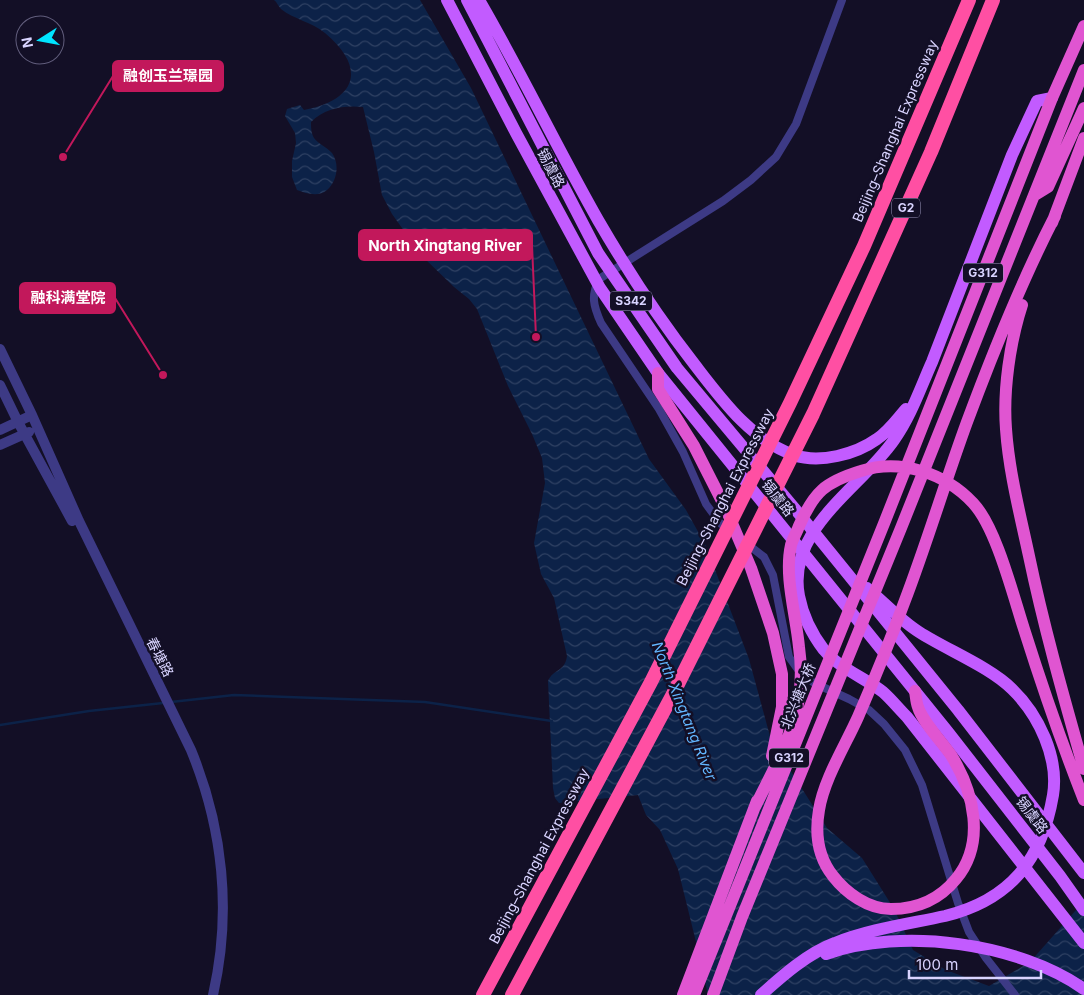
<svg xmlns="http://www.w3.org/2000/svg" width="1084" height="995" font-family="Inter,'Noto Sans SC',sans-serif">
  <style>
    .water { fill: url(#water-waves) }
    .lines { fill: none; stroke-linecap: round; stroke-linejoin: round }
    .stream { stroke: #0c2248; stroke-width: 2.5 }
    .minor { stroke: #3d3a85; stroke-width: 8 }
    .tertiary { stroke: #3d3a85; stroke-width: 10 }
    .primary { stroke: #c25bff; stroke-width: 12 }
    .trunk { stroke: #e055d1; stroke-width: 12 }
    .motorway { stroke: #ff4fa3; stroke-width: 14 }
    .labels { text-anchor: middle; stroke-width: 5; stroke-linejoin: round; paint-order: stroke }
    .shield { fill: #130f26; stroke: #9e99be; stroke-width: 1 }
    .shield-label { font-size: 12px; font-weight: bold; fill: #d9d4ff }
    .street-label { font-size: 14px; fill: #d9d4ff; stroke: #130f26 }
    .water-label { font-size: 15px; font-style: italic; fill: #62b6ff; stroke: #130f26 }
    .leader { fill: none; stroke: #c2185b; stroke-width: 2 }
    .callout-dot { fill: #c2185b; stroke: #130f26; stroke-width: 2 }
    .callout { fill: #c2185b; stroke: #c2185b; stroke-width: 2 }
    .callout-label { font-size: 15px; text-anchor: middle; font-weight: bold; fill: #fff }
  </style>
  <defs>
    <pattern id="water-waves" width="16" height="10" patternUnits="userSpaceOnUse" patternTransform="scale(1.25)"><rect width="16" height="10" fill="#0c2248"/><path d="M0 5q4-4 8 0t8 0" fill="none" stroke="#2f4163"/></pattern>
  </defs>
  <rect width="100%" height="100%" fill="#130f26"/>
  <path class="water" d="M274,0H420L471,88L649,459L686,510L706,546L749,659L771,740L827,828L862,858L894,909L913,950L946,970L989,986L1030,962L1084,901V995H708L698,950L678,869L660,830L646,815L638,795L559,803L555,798L553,788L548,681C553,669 565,672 567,656L554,598L541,574L534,543L545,483L542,458L532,434L508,386L477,309L469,299L454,287L422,256L392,214L382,195L374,152L363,107C344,105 325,108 311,122C311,127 311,133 314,138C318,144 327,147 332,153C340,164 337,182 327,190C319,197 307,194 297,190L292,177V161L296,143L295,133L285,116L287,109L300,105L304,110C357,100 367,68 325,33C312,22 293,19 281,9C278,6 277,2 274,0Z"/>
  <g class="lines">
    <path class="stream" d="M171,702L234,695L425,702L552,721
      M0,725L89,711L163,703"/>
    <path class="minor" d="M729,530L720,523L706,504L683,452L659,409L601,323C593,305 591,296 599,279L723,201L751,180L776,157L796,124L842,0
      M746,543L764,557L773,575L789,657L799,671L814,683L849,699L869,710L884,724L905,750L922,785L958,903L969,932L986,958L1015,995"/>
    <path class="tertiary" d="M0,349L32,415L79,521L191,750C223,828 232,912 213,995
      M0,385L18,422L72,521
      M0,430L32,415
      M0,445L29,432"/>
    <path class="primary" d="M447,0L516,133L600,288L658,373L948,732L1060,876L1084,910
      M467,0L598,253L677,368L800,515L958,710L1084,873
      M479,0C521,72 557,148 598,220C627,270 659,319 695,365C722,400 751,440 794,455C820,464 856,454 877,439C889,431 897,419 906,409
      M1052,98L1037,101L1012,155L932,362C920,389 911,416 894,440C861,488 786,529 799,596C803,617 811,633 824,650C839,668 865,678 883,692C891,699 899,709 907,717L1084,943
      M826,954C902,927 1019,943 1084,989
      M761,995C782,976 808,953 835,943C870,929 908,924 945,916C1010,900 1042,860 1053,795C1059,758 1039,715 1012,689C990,667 947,650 919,632C900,620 885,603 867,588"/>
    <path class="trunk" d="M1035,195L1048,187L1084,108
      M1052,223L1084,138
      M1022,305C1010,342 1003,390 1006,429C1009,472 1020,514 1029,556C1044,628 1064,698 1084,769
      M658,373V389L694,446L726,509L751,568L773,633L782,674V707L772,756
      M915,691C916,696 916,702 918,707C922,721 942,742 951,755C974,792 986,843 956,879C939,900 917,909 891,909C868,909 846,893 833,876C818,857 815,833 819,810C824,779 845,746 858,717C874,680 890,641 904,603C927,543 945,482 967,422C993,352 1021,282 1055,216
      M755,807C769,778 788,745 796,713C801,692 802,668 799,647C796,615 784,576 791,545C793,538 797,532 799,526C814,492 825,482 861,471C900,458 945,473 973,503C996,527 1013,595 1024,629C1042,686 1062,744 1084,800
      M683,995L757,801
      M694,995L885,521L1052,98L1084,26
      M713,995L742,917L901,528L1084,70"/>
    <path class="motorway" d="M483,995L651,682L790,403L864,246L969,0
      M512,995L673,694L813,414L931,152L993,0"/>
  </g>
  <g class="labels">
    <g class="shield">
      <rect x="892" y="198.5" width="28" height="19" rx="4"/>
      <rect x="963" y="263.5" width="40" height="19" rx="4"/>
      <rect x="610" y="291.5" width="42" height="19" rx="4"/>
      <rect x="769" y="748.5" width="40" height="19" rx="4"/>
    </g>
    <g class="shield-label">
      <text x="906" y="212">G2</text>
      <text x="983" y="277">G312</text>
      <text x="631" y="305">S342</text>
      <text x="789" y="762">G312</text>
    </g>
    <g class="street-label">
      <text transform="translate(895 131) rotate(-67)" y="5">Beijing–Shanghai Expressway</text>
      <text transform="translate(551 168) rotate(62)" y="5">锡虞路</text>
      <text transform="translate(725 497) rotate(-63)" y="5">Beijing–Shanghai Expressway</text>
      <text transform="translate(778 498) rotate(51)" y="5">锡虞路</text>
      <text transform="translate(160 657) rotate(63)" y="5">春塘路</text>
      <text transform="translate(798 696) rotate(-68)" y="5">北兴塘大桥</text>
      <text transform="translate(1032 815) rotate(52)" y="5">锡虞路</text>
      <text transform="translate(539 856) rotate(-62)" y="5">Beijing–Shanghai Expressway</text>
    </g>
    <g class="water-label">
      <text transform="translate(684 711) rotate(68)" y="5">North Xingtang River</text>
    </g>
  </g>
  <path class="leader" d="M63 157L113 76M536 337L532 245M163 375L115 298"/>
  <g class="callout-dot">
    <circle cx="63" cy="157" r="5"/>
    <circle cx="536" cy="337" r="5"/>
    <circle cx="163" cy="375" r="5"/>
  </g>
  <g class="callout">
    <rect x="113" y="61" width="110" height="30" rx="5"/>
    <rect x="359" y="230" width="173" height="30" rx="5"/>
    <rect x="20" y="283" width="95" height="30" rx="5"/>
  </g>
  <g class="callout-label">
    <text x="168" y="81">融创玉兰璟园</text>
    <text x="445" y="251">North Xingtang River</text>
    <text x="68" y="303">融科满堂院</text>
  </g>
  <g transform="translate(40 40) rotate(259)"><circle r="24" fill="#130f26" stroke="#625e7d"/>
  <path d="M0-4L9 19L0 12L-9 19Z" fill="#00e5ff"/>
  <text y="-8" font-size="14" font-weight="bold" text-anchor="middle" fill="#d9d4ff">N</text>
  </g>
  <path d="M909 970v8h132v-8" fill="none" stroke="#d9d4ff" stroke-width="2.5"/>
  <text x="916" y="970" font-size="15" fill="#d9d4ff" stroke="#130f26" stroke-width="4" paint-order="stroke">100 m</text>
</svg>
